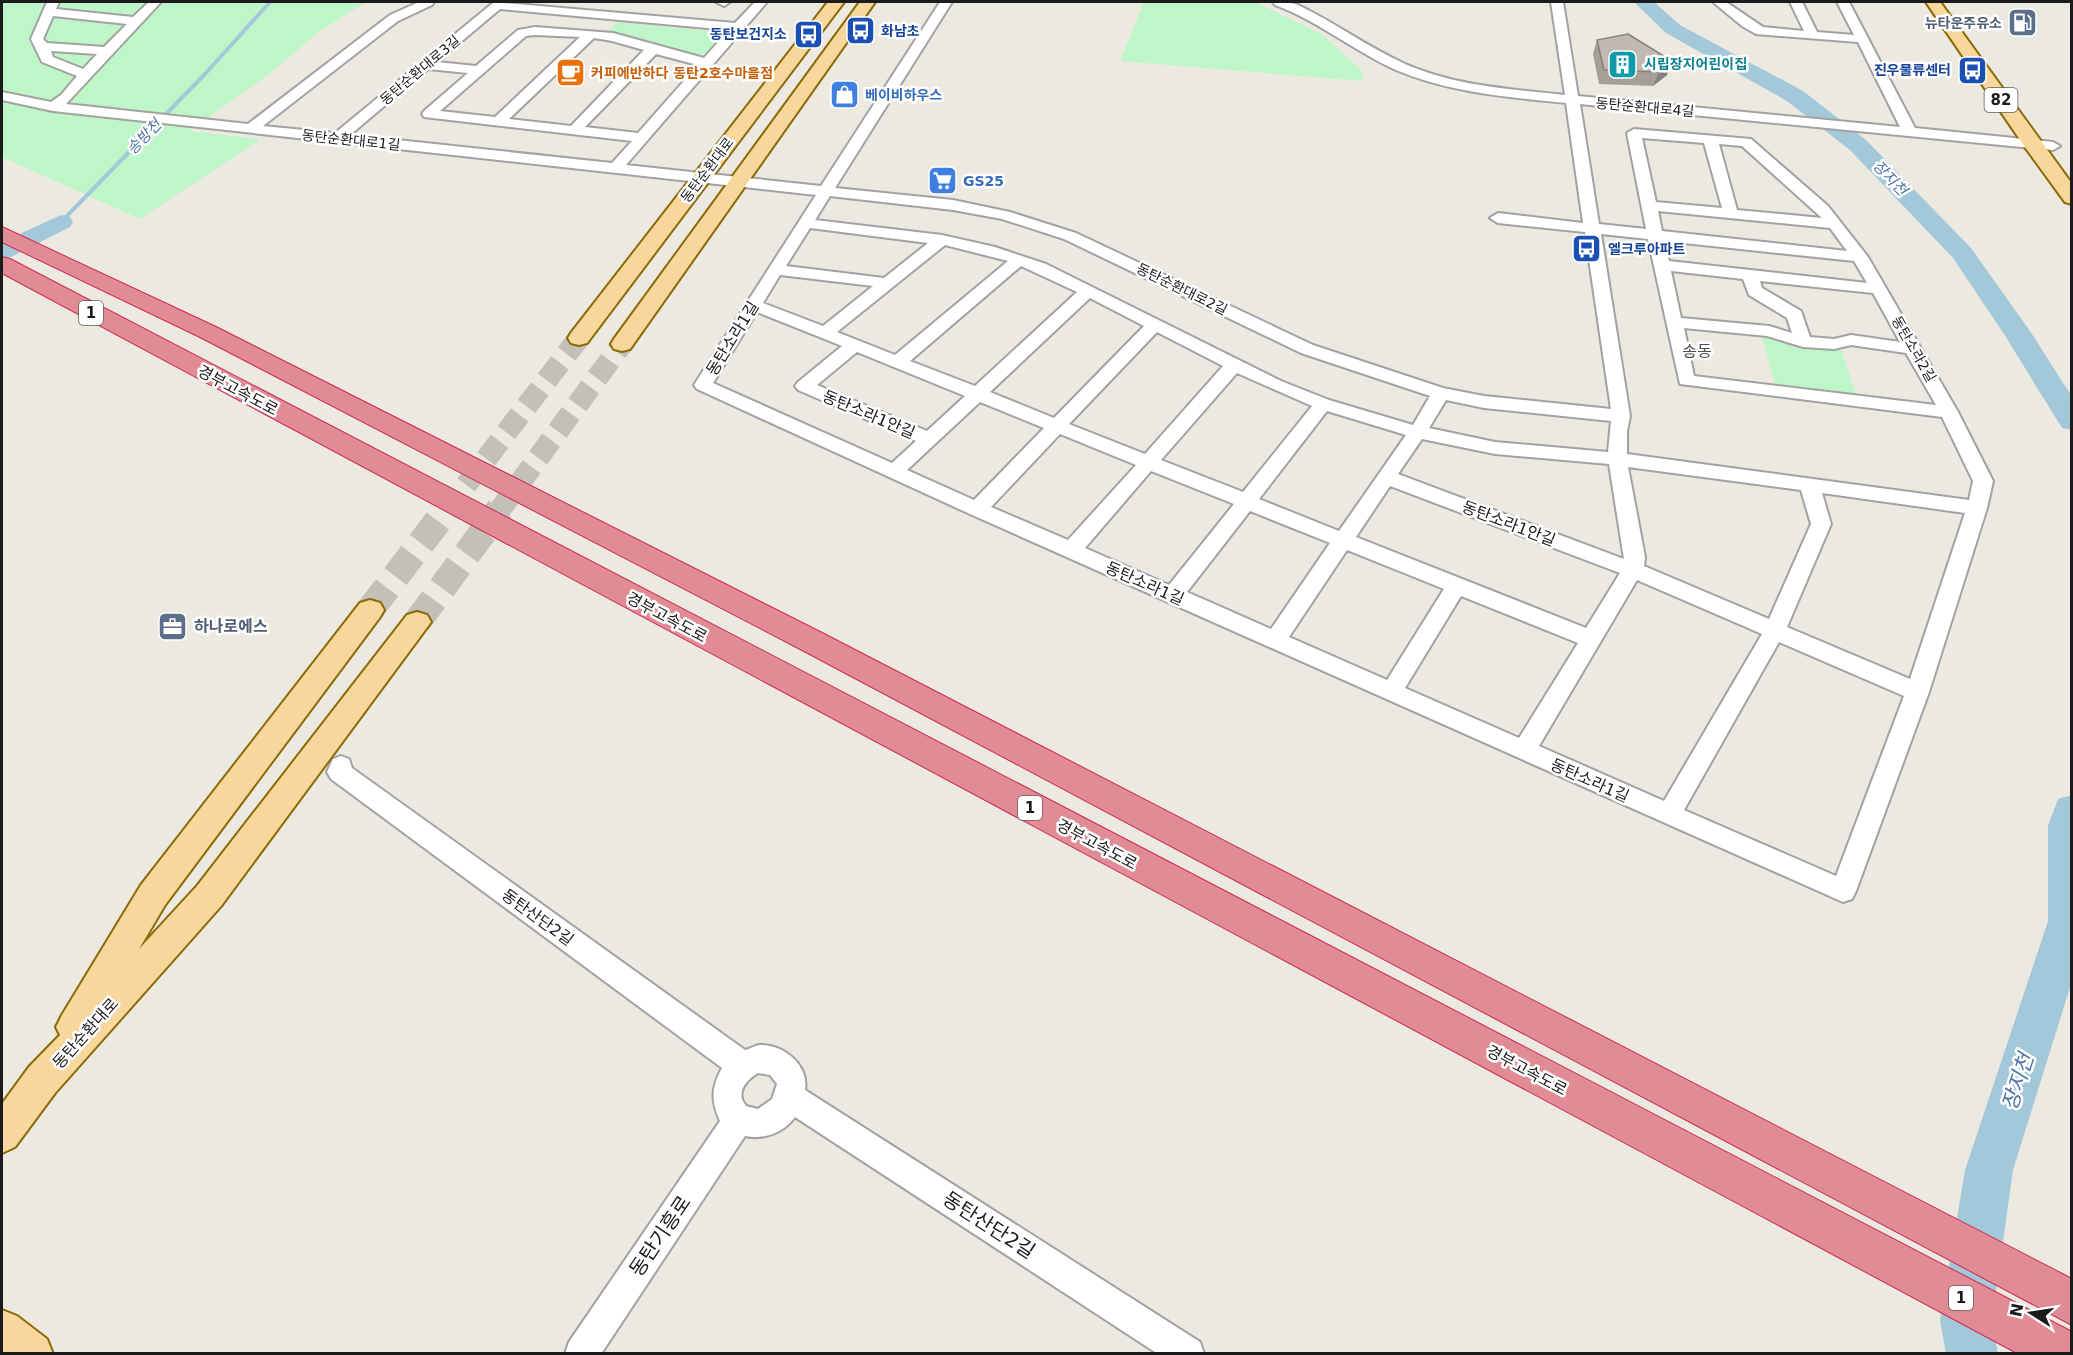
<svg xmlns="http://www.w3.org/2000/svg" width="2073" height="1355" font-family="'DejaVu Sans','Noto Sans KR',sans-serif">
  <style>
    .park { fill: #bef6c7 }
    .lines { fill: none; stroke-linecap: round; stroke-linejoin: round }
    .stream { stroke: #a3c8d9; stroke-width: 4 }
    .river { fill: #a3c8d9; fill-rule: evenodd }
    .major-tunnel-far1 { stroke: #c2c0b9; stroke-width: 22; stroke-dasharray: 22 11; stroke-linecap: butt }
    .major-tunnel { stroke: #c2c0b9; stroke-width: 28; stroke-dasharray: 28 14; stroke-linecap: butt }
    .minor-casing { stroke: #a2a2a2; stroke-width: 4 }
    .major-casing { stroke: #8c6a07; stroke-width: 4 }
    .highway-casing { stroke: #cd2b56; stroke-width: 2 }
    .minor { fill: #fff; fill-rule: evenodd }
    .major { fill: #f7d79c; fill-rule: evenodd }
    .highway { fill: #e18b95; fill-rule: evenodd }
    .wall { fill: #a69e98 }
    .shaded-wall { fill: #87817c }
    .building { fill: #c1b8b1; stroke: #87817c; stroke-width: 1.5 }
    .labels { text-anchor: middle; stroke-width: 5; stroke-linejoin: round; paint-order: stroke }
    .far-service-label { font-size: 14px; font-weight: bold; fill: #4e5e75; stroke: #fff; text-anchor: end }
    .far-transit-label { font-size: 14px; font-weight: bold; fill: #164399; stroke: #fff; text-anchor: start }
    .far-culture-label { font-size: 14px; font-weight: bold; fill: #0d838f; stroke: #fff; text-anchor: start }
    .far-street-label { font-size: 14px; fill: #1b1b1b; stroke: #fff }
    .far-food-label { font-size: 14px; font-weight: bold; fill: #c56008; stroke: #fff; text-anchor: start }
    .far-shop-label { font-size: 14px; font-weight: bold; fill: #366cbe; stroke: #fff; text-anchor: start }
    .shield { fill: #fff; stroke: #5f5f5f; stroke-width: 1.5 }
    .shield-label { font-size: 15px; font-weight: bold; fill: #1b1b1b }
    .far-water-label { font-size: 15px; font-style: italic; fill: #4d72a5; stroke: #fff }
    .street-label { font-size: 16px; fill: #1b1b1b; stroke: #fff }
    .far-quarter-label { font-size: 16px; fill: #4e4e4e; stroke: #fff }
    .service-label { font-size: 16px; font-weight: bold; fill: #4e5e75; stroke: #fff; text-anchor: start }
    .near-street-label { font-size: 20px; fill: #1b1b1b; stroke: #fff }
    .near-water-label { font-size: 21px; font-style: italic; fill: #4d72a5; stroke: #fff }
  </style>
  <rect width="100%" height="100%" fill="#ece9e1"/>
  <path class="park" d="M2,2H366L320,31L268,75L189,131L261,139L140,219L2,157Z
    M1144,2H1255L1323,35L1362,71V81L1120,61Z
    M617,22L720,32L723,36L705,54H696L623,34L607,32Z
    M1761,333L1796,343L1841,349L1856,394L1775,384Z"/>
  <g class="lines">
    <path class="stream" d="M61,222L205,74L270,2"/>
    <path class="river" d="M1634,2H1654L1680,25L1803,91L1866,140L1971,248L2032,334L2072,397V430L2062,428L2004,334L1953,258L1850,150L1787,101L1666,33Z
      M61,215L70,217L73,222L70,227L11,257L2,260V242Z
      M2072,795V981L2013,1170L1992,1320L1998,1354H1946L1940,1320L1965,1170L2048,921V826L2058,799Z"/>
    <path class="major-tunnel-far1" d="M446,511L579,338
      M499,511L622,344"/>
    <path class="major-tunnel" d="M370,610L447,509
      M417,622L500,509"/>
    <defs>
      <path id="minor" d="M47,2H59L56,9L133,17L149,2H161L66,104L248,124L390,15L419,2H434L432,5L398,21L263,126L335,133L494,2L735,23L755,2H767L626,165L821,186L940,2H952L835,188L953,200L1010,212L1076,233L1313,345L1443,388L1484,396L1611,409L1585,232L1498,223L1490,218L1498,213L1583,223L1566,103C1508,97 1450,93 1396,70C1354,51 1318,21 1275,5L1273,2H1289L1298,5C1334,22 1366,46 1403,63C1454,86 1510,89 1565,95L1551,2H1563L1578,96L1900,127L1858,42L1756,34L1742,26L1713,2H1726L1763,27L1804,31L1790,2H1802L1817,32L1854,35L1837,2H1849L1915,128L2053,142L2060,146L2053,150L1580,104L1599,224L1646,229L1627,133L1634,129L1751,139L1828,206L1868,257L1958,412L1993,481L1987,508L1929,692L1856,891L1852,899L1843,902L970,514L697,389L694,385L816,195L53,111L2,100V92L51,102L61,95L77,76L42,62L31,39ZM500,9L729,30L704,58L613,33L535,27L518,30L476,66L437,62ZM53,16L127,24L104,47L47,43L43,39ZM535,35L580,37L495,117L440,111L526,36ZM594,38L612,41L644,50L571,126L509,119ZM51,51L97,54L83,69L53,57ZM656,54L698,65L638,133L585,127ZM428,69L468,73L424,111L422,114L424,117L632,141L612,163L350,135ZM1642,138L1704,143L1722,208L1656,202ZM1719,144L1742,146L1822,218L1737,210ZM830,196L953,210L1002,219L1064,239L1301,353L1430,396L1413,425L1329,400L1281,381L1046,264L995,247L942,235L815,220ZM1658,211L1830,228L1847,251L1662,231ZM810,228L928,243L884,278L786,266ZM1601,234L1648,239L1680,384L1942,417L1973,481L1969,500L1627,454V431L1630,416ZM1665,241L1854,261L1867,283L1669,261ZM945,245L1008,261L895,355L837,332ZM1021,266L1077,292L975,386L910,361ZM1671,271L1743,279L1749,295L1787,318L1792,333L1769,326L1681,318ZM780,275L873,286L823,326L763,303ZM1760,281L1873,293L1900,342L1851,335L1834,339L1810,337L1801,311L1762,288ZM1090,298L1144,326L1054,418L990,392ZM757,312L842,346L798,382L795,386L798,390L916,441L892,463L713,383ZM1684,328L1767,336L1803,347L1834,349L1851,345L1906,353L1936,405L1694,376ZM1157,332L1223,366L1145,454L1069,424ZM857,352L965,396L927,431L817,385ZM1237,373L1312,406L1243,492L1161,460ZM1446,400L1484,408L1611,421L1608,452L1495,442L1429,428ZM980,402L1044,428L974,500L907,470ZM1327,411L1406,435L1339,531L1259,499ZM1060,434L1136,465L1068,540L991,507ZM1422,439L1495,454L1609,464L1624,559L1398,474ZM1628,467L1801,490L1811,524L1769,619L1644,566L1645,557ZM1151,471L1234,504L1169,585L1085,548ZM1390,486L1620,573L1586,628L1356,537ZM1822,493L1965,513L1910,679L1787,627L1831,524ZM1250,511L1330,543L1271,629L1187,592ZM1347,550L1444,589L1387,680L1289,637ZM1637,580L1762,634L1664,801L1539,746ZM1461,596L1578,643L1519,738L1405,688ZM1779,642L1904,696L1836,876L1684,810Z
        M716,2H730L724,6Z
        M341,756L349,759L352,768L745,1050C749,1049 755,1046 759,1045C783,1044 809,1064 805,1090L1200,1342L1204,1354H1158L795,1117C783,1133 764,1140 745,1136L601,1354H565L569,1342L720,1121C711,1101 711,1088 722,1068L331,779L327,772L333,759ZM758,1073L770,1075L777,1084L772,1099L758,1109L746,1106C735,1093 746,1080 758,1073Z"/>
      <path id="major" d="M828,2H844L587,343L579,345L571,343L568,338L571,333Z
        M860,2H875L630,349L622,351L614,349L611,344L614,339Z
        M1926,2H1940L2072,184V204L2065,202L2025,147Z
        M370,600L380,603L384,610L380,617L165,905L139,949L197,886L407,615L417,612L427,615L431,622L221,906L55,1093L15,1147L2,1153V1104L29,1067L60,1035L56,1027L62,1015L141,885L360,603Z
        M2,1310L17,1316L47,1339L53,1354H2Z"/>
      <path id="highway" d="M2,227L216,327L826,635L2072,1279V1325L804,651L200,337L2,242Z
        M2,257L10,259L2072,1332V1354H2019L2,273Z"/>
    </defs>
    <use href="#minor" class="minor-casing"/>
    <use href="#major" class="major-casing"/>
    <use href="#highway" class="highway-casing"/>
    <use href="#minor" class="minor"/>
    <use href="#major" class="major"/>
    <use href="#highway" class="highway"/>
  </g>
  <path class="wall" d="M1597,40L1667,75L1653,86L1599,84L1593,54Z"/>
  <path class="shaded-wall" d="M1672,61L1667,75L1653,86L1659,72Z"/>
  <path class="building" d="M1628,34L1672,61L1659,72L1604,70L1597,40Z"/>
  <defs>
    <symbol id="fuel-square" viewBox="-11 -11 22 22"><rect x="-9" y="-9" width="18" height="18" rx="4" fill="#5c6f8a" stroke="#fff"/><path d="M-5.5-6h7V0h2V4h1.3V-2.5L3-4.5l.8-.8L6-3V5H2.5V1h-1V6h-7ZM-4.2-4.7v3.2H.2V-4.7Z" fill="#fff"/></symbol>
    <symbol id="bus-square" viewBox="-11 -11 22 22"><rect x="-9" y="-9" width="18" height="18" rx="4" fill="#1a4fb4" stroke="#fff"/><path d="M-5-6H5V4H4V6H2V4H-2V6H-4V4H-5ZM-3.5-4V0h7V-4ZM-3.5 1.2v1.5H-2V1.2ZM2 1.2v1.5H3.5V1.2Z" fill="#fff"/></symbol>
    <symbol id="building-square" viewBox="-11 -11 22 22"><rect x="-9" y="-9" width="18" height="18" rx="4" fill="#0f9aa8" stroke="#fff"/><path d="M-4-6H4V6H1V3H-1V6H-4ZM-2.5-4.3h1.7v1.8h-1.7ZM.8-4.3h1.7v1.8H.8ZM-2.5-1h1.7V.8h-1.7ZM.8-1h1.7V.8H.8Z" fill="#fff"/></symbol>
    <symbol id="cafe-square" viewBox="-11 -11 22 22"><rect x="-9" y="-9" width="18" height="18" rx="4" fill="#e8710a" stroke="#fff"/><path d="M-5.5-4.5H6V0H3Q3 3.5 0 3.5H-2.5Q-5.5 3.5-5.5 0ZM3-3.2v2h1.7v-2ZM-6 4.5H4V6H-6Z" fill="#fff"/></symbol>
    <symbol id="shop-square" viewBox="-11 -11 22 22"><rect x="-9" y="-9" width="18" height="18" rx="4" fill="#3f7fe0" stroke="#fff"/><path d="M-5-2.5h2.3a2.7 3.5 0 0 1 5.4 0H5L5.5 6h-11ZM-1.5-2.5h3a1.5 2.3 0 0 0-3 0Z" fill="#fff"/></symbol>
    <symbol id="supermarket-square" viewBox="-11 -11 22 22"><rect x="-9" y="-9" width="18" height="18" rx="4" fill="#3f7fe0" stroke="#fff"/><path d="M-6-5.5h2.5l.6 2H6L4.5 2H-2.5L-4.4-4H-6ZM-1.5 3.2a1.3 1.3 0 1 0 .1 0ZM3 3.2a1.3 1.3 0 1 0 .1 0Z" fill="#fff"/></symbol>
    <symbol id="office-square" viewBox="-11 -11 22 22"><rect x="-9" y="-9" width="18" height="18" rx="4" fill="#5c6f8a" stroke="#fff"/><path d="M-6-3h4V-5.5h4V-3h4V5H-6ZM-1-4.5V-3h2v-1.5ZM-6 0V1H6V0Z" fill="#fff"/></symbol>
  </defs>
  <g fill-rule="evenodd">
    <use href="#fuel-square" x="2006" y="6" width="33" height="33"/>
    <use href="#bus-square" x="844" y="14" width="33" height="33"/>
    <use href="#bus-square" x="792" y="18" width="33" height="33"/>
    <use href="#building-square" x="1606" y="48" width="33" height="33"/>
    <use href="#bus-square" x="1956" y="54" width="33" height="33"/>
    <use href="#cafe-square" x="554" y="56" width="33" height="33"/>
    <use href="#shop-square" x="828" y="78" width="33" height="33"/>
    <use href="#supermarket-square" x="926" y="164" width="33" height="33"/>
    <use href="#bus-square" x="1570" y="232" width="33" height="33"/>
    <use href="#office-square" x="156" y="610" width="33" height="33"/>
  </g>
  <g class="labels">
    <g class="far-service-label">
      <text x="2002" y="28">뉴타운주유소</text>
    </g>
    <g class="far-transit-label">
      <text x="881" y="36">화남초</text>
      <text x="787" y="39" text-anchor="end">동탄보건지소</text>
      <text x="1951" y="75" text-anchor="end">진우물류센터</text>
      <text x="1608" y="254">엘크루아파트</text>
    </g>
    <g class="far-culture-label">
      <text x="1644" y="69">시립장지어린이집</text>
    </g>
    <g class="far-street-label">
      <text transform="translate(420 70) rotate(-40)" y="5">동탄순환대로3길</text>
      <text transform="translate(1645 107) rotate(5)" y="5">동탄순환대로4길</text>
      <text transform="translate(351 140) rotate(6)" y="5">동탄순환대로1길</text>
      <text transform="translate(707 170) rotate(-53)" y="5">동탄순환대로</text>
      <text transform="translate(1182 289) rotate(26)" y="5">동탄순환대로2길</text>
      <text transform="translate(1914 349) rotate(60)" y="5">동탄소라2길</text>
    </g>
    <g class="far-food-label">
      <text x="591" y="78">커피에반하다 동탄2호수마을점</text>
    </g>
    <g class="far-shop-label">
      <text x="865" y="100">베이비하우스</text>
      <text x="963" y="186">GS25</text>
    </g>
    <g class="shield">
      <rect x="1984.5" y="88" width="33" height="24" rx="4.5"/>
      <rect x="79" y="301" width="24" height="24" rx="4.5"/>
      <rect x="1018" y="796" width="24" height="24" rx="4.5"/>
      <rect x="1949" y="1286" width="24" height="24" rx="4.5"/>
    </g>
    <g class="shield-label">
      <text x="2001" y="105">82</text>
      <text x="91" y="318">1</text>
      <text x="1030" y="813">1</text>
      <text x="1961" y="1303">1</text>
    </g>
    <g class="far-water-label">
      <text transform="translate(144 137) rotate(-46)" y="5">송방천</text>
      <text transform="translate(1890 178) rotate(46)" y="5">장지천</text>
    </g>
    <g class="street-label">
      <text transform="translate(732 338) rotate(-58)" y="6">동탄소라1길</text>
      <text transform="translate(238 390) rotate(28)" y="6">경부고속도로</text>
      <text transform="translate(869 414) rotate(23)" y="6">동탄소라1안길</text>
      <text transform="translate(1509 523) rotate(21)" y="6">동탄소라1안길</text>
      <text transform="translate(1145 583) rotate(24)" y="6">동탄소라1길</text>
      <text transform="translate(667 617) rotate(28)" y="6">경부고속도로</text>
      <text transform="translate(1590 780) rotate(24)" y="6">동탄소라1길</text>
      <text transform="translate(1097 844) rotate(28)" y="6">경부고속도로</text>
      <text transform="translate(538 917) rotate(36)" y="6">동탄산단2길</text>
      <text transform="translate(85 1033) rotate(-48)" y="6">동탄순환대로</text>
      <text transform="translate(1527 1070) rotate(28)" y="6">경부고속도로</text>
    </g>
    <g class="far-quarter-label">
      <text x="1697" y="357">송동</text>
    </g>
    <g class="service-label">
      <text x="194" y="632">하나로에스</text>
    </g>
    <g class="near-street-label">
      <text transform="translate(989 1225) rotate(33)" y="7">동탄산단2길</text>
      <text transform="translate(660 1236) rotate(-56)" y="7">동탄기흥로</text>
    </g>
    <g class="near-water-label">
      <text transform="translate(2018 1082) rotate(-72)" y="7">장지천</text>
    </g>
  </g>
  <rect width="2073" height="1355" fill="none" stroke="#1b1b1b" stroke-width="6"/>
  <g transform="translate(2031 1313) rotate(282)" stroke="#ffffff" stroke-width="4.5" paint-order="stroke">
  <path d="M0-4.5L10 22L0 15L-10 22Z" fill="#1b1b1b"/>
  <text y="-9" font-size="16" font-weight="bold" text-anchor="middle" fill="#1b1b1b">N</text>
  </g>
</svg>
